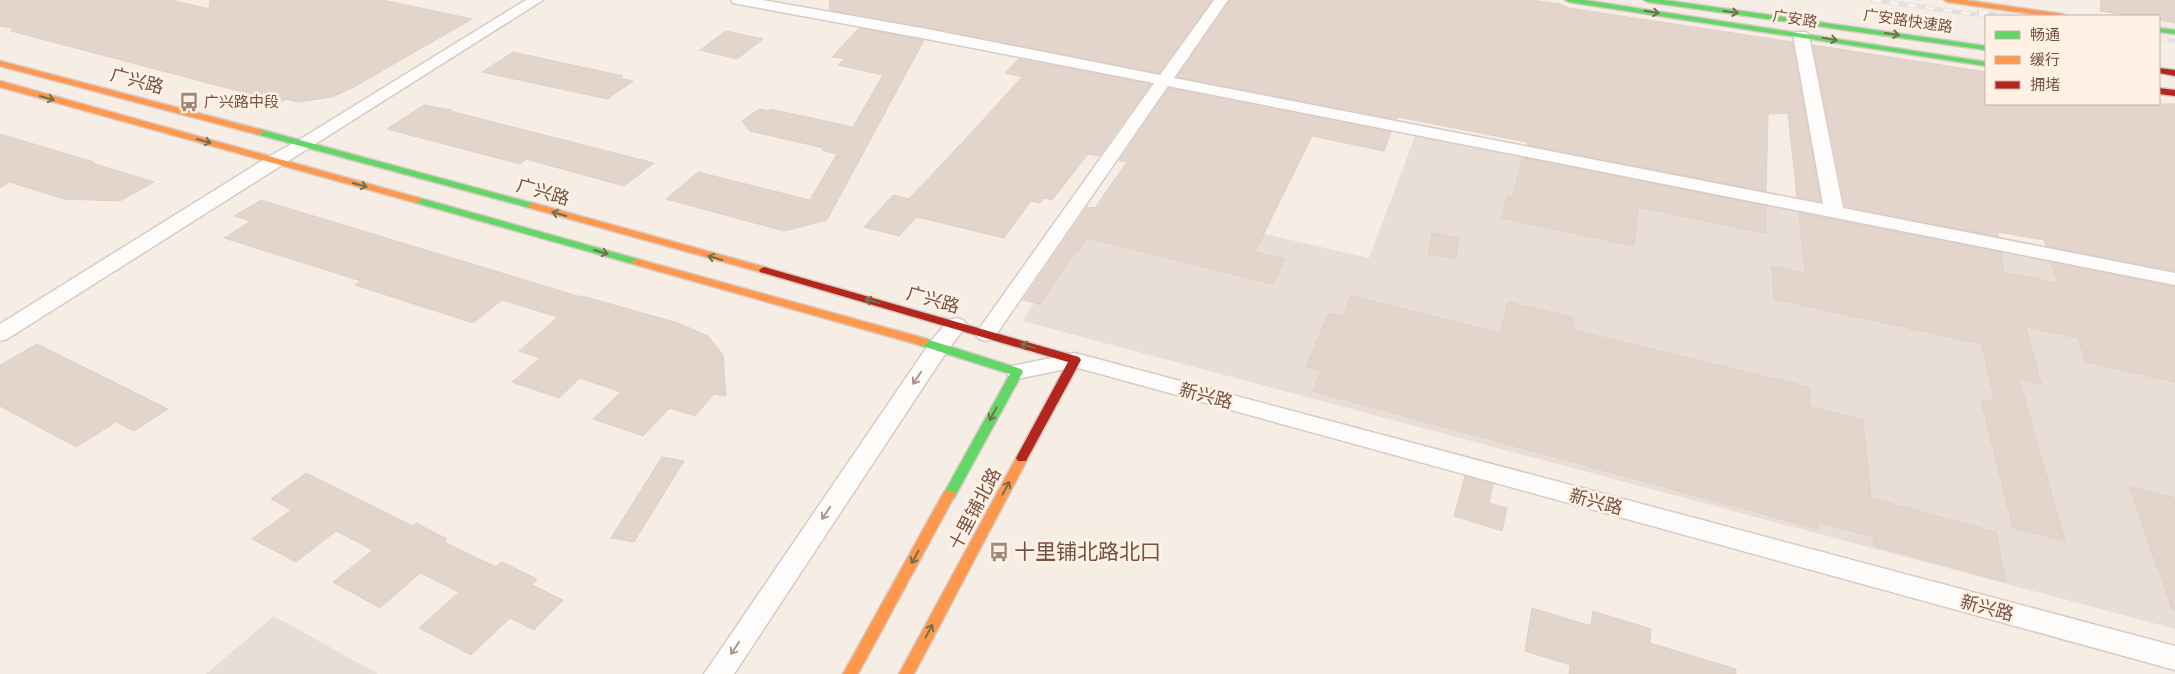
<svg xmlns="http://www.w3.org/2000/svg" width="2175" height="674" font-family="Figtree,'Noto Sans SC',sans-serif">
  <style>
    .industrial { fill: #e9ded6 }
    .building { fill: #e3d5cc; stroke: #dfd0c7 }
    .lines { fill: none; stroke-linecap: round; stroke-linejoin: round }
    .street-casing { stroke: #d7cbc3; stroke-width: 3 }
    .fast-casing { stroke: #d7c9c1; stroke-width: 3 }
    .slow-casing { stroke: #d7c9c1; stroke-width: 3 }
    .jam-casing { stroke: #d7c9c1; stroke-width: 3 }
    .street { fill: #fefcfb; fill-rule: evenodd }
    .fast { fill: #63d668; fill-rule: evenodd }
    .slow { fill: #ff974d; fill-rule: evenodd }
    .jam { fill: #b3261e; fill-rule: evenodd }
    .rail-casing { stroke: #e2e0e2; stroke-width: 4.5 }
    .rail { stroke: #fff2e5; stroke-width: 3; stroke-dasharray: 9; stroke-linecap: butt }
    .oneway { stroke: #70724d }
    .oneway2 { stroke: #ac958d }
    .labels { text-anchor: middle; stroke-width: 5; stroke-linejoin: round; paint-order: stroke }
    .far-street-label { font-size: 15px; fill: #755144; stroke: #fff2e5 }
    .far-poi-label { font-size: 15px; fill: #755144; stroke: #fff2e5; text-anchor: start }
    .street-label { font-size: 18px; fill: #755144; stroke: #fff2e5 }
    .near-poi-label { font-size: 21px; fill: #755144; stroke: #fff2e5; text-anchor: start }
  </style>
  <rect width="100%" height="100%" fill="#f6eee5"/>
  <path class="industrial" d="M1415,136L2175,286V629L1022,321L1107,198L1369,258Z
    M274,616L378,674H206Z"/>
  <path class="building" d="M0,0H171L209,9L210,0H383L472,19L352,88L332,97L298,102L286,99L280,102L11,31L15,29L0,26Z
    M830,0H1212L1159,73L829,10Z
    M1230,0H1531L1560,4L1569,8L1792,42L1821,202L1797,197L1788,113L1768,114L1766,191L1527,145V142L1398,117L1397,119L1177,77Z
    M2101,0H2175V23L2159,20V16H2133L2100,11Z
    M859,28L924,40L827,220L784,231L666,199L698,172L810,200L837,154L822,150L824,148L750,131L742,121L759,109L768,111L770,109L853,127L883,75L838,65L845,59L832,57Z
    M726,31L763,39L737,59L700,50Z
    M1813,45L1986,72V104H2175V271L2046,246L2044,240L1998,232V237L1845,206Z
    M513,52L623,76L620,78L633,81L607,99L482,72Z
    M1018,59L1151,84L1099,156L1088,154L1052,200L1044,198L1040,203L1031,201L1004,238L917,217L899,236L864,227L893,195L909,199L973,131L1022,77L1005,73Z
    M1169,88L1391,132L1384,151L1312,136L1255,252L1285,259L1273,284L1087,238L1078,252L1075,251L1041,304L1023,300L1087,207L1095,208L1127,162L1119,161Z
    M424,105L452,110L450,111L654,163L624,186L526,159L520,164L387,129Z
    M0,134L94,162L92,163L154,182L120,201L64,199L10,182L0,188Z
    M1523,158L1766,206L1765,233L1638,207L1634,246L1502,218L1507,197L1512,198Z
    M261,200L581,297L582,296L678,323L708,336L723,355L726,396L714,394L695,416L670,408L643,436L593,419L621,392L580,378L559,398L512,382L540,358L519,351L558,317L502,300L473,323L355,285L361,281L224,238L251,221L234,216Z
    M1799,213L2001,252L2003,272L2058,283L2051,262L2175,287V382L2086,362L2078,338L2026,327L2041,384L2019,379L2065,541L2013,528L1981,400L1995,403L1982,344L1774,299L1772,266L1805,273Z
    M1432,233L1459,238L1456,259L1428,254Z
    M1351,296L1500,333L1508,302L1574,318L1572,330L1809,387L1810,407L1863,420L1871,498L1996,532L2006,582L1875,546L1873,537L1818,522V529L1313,391L1321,371L1306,367L1329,313L1343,317Z
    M37,344L100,375L168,409L134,431L116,422L76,447L0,406V365Z
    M662,457L684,461L634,542L611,538Z
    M306,473L413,526L416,523L447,539L444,542L496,567L502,562L537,579L532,585L563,600L534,630L510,618L471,655L419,628L459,592L420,573L380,608L333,582L373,550L336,531L296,562L252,539L291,510L271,499Z
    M1465,476L1493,484L1489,503L1507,508L1502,531L1454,516Z
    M2129,487L2175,498V609H2172Z
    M1532,608L1591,626L1593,611L1651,629L1650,643L1736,669V674H1569L1570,665L1525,651Z"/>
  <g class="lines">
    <defs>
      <path id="street" d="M526,0H543L7,339L0,341V324L268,157L299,140Z
        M731,0H762L927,29L1160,75L1214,0H1228L1174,78L1823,204L1793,35L1796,32H1806L1809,35L1843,208L2175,273V285L1168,86L993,339L986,341L979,339L975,334L979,329L1154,83L927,39L738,4L733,3Z
        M956,318L963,320L967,325L947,351L734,674H704L931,341L949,320Z
        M1075,353L2175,646V670L1075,367L1017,379L1009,377L1006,372L1009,367L1017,365Z"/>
      <path id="fast" d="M1565,0H1584L1986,62V66L1569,2Z
        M1644,0H1664L1986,46V50L1648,2Z
        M2159,28L2175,30V34L2159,32Z
        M259,129L536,204L538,206L536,208H530L256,134L254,132Z
        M416,197L641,260L642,262L641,264H633L413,202L411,200L413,198Z
        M923,338L1021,369L1023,372L954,498L949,500L944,498L943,495L1010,374L919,345L917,342Z"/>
      <path id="slow" d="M1944,0H1964L2062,14L2066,16H2047L1948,2Z
        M0,61L262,130L264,132L262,134H256L0,66Z
        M0,81L419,198L421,200L416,203L413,202L0,87Z
        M533,203L768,268L769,270L764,273L760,272L530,208L528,206Z
        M637,259L927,339L929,342L923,346L633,264L632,262Z
        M1022,453L1026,455L1028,458L914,674H899L1016,458L1018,455Z
        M949,490L954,492L955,495L858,674H843L944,492Z"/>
      <path id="jam" d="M2159,68L2175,70V76L2159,73Z
        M2159,88L2175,90V96L2159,94Z
        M764,267L1079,357L1081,360L1026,461H1018L1016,458L1068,362L760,272L759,270Z"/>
    </defs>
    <use href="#street" class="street-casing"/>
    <use href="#fast" class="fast-casing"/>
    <use href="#slow" class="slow-casing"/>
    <use href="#jam" class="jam-casing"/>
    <use href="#street" class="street"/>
    <use href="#fast" class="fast"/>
    <use href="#slow" class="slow"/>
    <use href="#jam" class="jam"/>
    <defs>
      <path id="rail" d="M1872,0L1986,16
        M1979,12L2008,16
        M2159,38L2175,41"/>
    </defs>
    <use href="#rail" class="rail-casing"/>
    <use href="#rail" class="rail"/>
  </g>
  <defs><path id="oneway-shaft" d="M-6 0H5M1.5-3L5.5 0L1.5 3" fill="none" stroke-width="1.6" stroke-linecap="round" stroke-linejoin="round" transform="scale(1.25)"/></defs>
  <g class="oneway">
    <use href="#oneway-shaft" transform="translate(1652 12) rotate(9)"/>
    <use href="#oneway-shaft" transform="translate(1731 12) rotate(8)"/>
    <use href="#oneway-shaft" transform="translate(1892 34) rotate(8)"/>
    <use href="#oneway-shaft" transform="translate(1830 39) rotate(9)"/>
    <use href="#oneway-shaft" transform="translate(47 98) rotate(16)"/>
    <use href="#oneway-shaft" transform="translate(204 141) rotate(16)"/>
    <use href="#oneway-shaft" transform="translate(360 185) rotate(16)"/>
    <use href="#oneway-shaft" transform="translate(559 214) rotate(-164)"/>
    <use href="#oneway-shaft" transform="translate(601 252) rotate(16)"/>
    <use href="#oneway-shaft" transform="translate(715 258) rotate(-164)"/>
    <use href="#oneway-shaft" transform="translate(872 301) rotate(-164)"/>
    <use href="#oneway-shaft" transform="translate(1028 346) rotate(-163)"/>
    <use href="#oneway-shaft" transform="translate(993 414) rotate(119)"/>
    <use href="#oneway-shaft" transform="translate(1006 488) rotate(-62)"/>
    <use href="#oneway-shaft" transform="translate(915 557) rotate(119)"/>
    <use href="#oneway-shaft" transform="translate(929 631) rotate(-62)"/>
  </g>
  <g class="oneway2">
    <use href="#oneway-shaft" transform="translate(917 378) rotate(124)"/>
    <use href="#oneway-shaft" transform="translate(826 513) rotate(124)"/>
    <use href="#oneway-shaft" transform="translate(735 648) rotate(124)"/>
  </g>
  <defs>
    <symbol id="bus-bare" viewBox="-9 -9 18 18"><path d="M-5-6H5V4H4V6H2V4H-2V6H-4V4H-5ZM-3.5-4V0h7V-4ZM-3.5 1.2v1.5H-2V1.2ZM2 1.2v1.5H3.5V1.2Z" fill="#a2887c" stroke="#fff2e5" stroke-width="2.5" paint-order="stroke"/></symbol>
  </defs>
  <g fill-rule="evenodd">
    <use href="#bus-bare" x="175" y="88" width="28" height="28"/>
    <use href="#bus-bare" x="985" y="538" width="28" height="28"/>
  </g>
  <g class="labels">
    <g class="far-street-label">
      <text transform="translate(1795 19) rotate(9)" y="5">广安路</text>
      <text transform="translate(1908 21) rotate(8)" y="5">广安路快速路</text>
    </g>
    <g class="far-poi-label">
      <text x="204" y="107">广兴路中段</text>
    </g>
    <g class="street-label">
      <text transform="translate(137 81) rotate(15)" y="6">广兴路</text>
      <text transform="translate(543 192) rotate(16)" y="6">广兴路</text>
      <text transform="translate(933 300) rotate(16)" y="6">广兴路</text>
      <text transform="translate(1206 396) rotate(15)" y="6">新兴路</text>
      <text transform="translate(1596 502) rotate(15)" y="6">新兴路</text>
      <text transform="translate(975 509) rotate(-62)" y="6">十里铺北路</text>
      <text transform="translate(1987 608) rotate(15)" y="6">新兴路</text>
    </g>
    <g class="near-poi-label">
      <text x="1014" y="559">十里铺北路北口</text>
    </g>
  </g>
  <rect x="1985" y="15" width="175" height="90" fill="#fff2e5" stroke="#c8b2a5"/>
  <rect x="1995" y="31" width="25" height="8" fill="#63d668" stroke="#c8b2a5"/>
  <text x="2030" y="40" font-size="15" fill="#755144">畅通</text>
  <rect x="1995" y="56" width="25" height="8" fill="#ff974d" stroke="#c8b2a5"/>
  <text x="2030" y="65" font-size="15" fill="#755144">缓行</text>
  <rect x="1995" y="81" width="25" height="8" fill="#b3261e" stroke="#c8b2a5"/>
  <text x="2030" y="90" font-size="15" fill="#755144">拥堵</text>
</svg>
